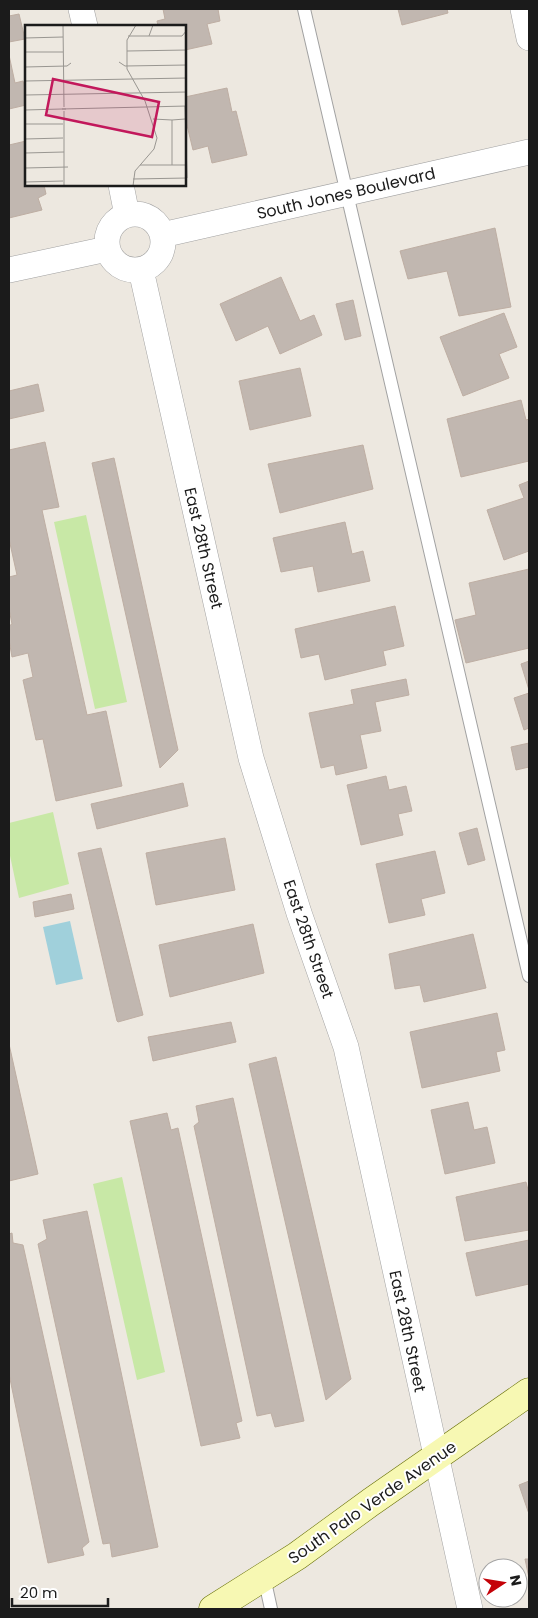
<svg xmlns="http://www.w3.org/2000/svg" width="538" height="1618" font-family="Poppins,sans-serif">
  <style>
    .grass { fill: #c8e8a6 }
    .water { fill: #a0d0db }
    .building { fill: #c1b7b0; stroke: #beaea3 }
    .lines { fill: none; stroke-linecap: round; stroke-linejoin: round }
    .lane-casing { stroke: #a2a2a2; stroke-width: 14 }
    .street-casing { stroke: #a2a2a2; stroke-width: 26 }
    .secondary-casing { stroke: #676f05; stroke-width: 29 }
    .lane { stroke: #fff; stroke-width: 12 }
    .street { stroke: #fff; stroke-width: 25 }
    .secondary { stroke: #f7f8b3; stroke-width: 28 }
    .labels { text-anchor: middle; stroke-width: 4; stroke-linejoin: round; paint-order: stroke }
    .street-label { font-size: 16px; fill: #1b1b1b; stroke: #fff }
    .inset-road { fill: none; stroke: #999691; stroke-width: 1 }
    .view { fill: #c2185b; fill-opacity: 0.15; stroke: #c2185b; stroke-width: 2.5 }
    .inset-edge { fill: none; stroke: #1b1b1b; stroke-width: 2.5 }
  </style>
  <rect width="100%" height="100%" fill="#ede8e0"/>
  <path class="grass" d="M86,515L127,702L95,709L54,522Z
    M53,812L69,884L19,898L9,851V823Z
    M122,1177L165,1372L137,1380L93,1184Z"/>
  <path class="water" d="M70,921L83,979L56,985L43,927Z"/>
  <path class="building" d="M163,9H218L220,21L207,24L212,44L185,50V26H158L157,21L165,19Z
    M398,9H447L448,13L402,25Z
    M19,14L25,39L9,42V16Z
    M9,55L15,83L23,81L26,93V105L9,109Z
    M227,88L232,112L236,111L247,155L212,163L208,146L193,150L185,117V97Z
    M26,141V185H44L46,194L38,198L42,210L9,218V145Z
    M495,228L511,307L459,316L447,271L408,279L400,251Z
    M281,277L300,321L314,315L322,335L280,354L268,326L236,341L220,304Z
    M353,300L361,336L345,340L336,304Z
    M504,313L517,347L499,354L509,378L463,396L440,337Z
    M300,368L311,416L250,430L239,381Z
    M38,384L44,411L9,419V391Z
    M521,400L526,420L529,419V461L461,477L447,419Z
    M45,442L59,507L42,510L87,715L106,711L122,786L56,801L43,739L36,740L23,680L33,677L28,653L12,657L9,640V626L12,624L9,609V577L17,575L9,539V450Z
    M363,445L373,489L280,513L268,464Z
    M114,458L178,750L160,768L92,463Z
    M529,481V551L504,560L487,510L524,498L519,485Z
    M345,522L352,554L363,551L370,581L318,592L313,566L281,572L273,538Z
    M529,569V648L466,663L455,620L476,615L469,583Z
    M395,606L404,646L383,651L386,665L325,680L319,654L301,658L295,629Z
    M529,661V690L521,664Z
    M406,679L409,695L375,702L381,731L360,735L367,768L336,775L334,765L321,768L309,713L354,704L351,690Z
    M529,693V728L524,730L514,698Z
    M529,743V767L516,770L511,747Z
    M386,776L389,790L406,786L412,811L398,814L403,835L361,845L347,785Z
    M183,783L188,806L97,829L91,804Z
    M477,828L485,860L468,865L459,833Z
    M225,838L235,890L156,905L146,853Z
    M101,848L143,1015L118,1022L117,1021L78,853Z
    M435,851L445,893L421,899L425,915L389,923L376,864Z
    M71,894L74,909L35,917L33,902Z
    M253,924L264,973L170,997L159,945Z
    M473,934L486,988L424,1002L420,985L395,989L389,954Z
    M497,1013L505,1050L496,1052L500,1071L422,1088L410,1032Z
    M231,1022L236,1042L153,1061L148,1037Z
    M9,1044L38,1174L9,1181Z
    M276,1057L351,1379L326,1400L249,1064Z
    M233,1098L304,1421L275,1427L271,1413L257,1416L194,1126L199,1122L196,1106Z
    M468,1102L474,1130L487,1127L495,1163L445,1174L431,1110Z
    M167,1113L171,1130L178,1128L242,1421L236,1423L240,1438L201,1446L130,1121Z
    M526,1182L529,1194V1230L465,1241L456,1197Z
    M87,1211L158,1547L112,1557L110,1543L103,1544L38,1244L47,1239L43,1220Z
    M12,1233L13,1243L23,1245L89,1542L82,1548L84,1555L48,1563L9,1374V1234Z
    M529,1240V1284L476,1296L466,1253Z
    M529,1481V1514L519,1485Z
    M525,1559H529V1578Z"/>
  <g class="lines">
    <defs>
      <path id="lane" d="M304,9L529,976
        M264,1577L271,1609"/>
      <path id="street" d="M81,9L85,26
        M523,9L529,38
        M121,185L127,215
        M107 242a28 28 0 1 1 56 0a28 28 0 1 1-56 0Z
        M162,235L529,152
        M9,270L107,249
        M141,270L251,758L299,913L346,1047L470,1609"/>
      <path id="secondary" d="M213,1609L297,1556L371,1502L529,1392"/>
    </defs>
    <use href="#lane" class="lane-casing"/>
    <use href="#street" class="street-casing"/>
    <use href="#secondary" class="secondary-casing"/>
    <use href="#lane" class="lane"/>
    <use href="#street" class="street"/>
    <use href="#secondary" class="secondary"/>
  </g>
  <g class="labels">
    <g class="street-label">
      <text transform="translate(346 193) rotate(-13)" y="6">South Jones Boulevard</text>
      <text transform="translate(204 548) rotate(77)" y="6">East 28th Street</text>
      <text transform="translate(309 939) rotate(71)" y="6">East 28th Street</text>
      <text transform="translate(408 1331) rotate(78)" y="6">East 28th Street</text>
      <text transform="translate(372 1502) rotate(-35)" y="6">South Palo Verde Avenue</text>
    </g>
  </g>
  <g transform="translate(25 25)">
    <rect width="161" height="161" fill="#ede8e0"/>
    <path class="inset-road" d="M38,0L39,82M128,0L124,11H157L162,5M103,11H124M0,13L38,12M102,26L162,25M0,27H38M94,37L100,41L162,40M0,42L42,41L46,38M0,56L162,53M0,70L162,67M41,84H37L162,81M0,85L37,84M39,86V161M128,94L147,95M0,99H38M0,114L38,113M0,128L39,127M115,140H161M147,140V95L160,94M0,143L43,142M108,154L162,153L160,81M0,157L38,156M108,161L110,146L129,124L132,113L120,76L102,44V15L111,0"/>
    <path class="view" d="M28,54L134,77L127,112L21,90Z"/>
    <rect width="161" height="161" class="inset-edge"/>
  </g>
  <rect width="538" height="1618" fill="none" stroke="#1b1b1b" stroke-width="20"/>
  <g transform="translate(503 1583) rotate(78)"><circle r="24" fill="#ffffff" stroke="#a4a4a4"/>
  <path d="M0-4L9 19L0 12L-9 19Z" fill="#c40208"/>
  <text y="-8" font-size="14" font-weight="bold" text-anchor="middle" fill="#1b1b1b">N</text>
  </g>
  <path d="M12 1598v8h96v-8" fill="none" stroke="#1b1b1b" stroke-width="2.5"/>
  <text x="20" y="1598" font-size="15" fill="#1b1b1b" stroke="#ffffff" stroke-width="4" paint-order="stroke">20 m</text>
</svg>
